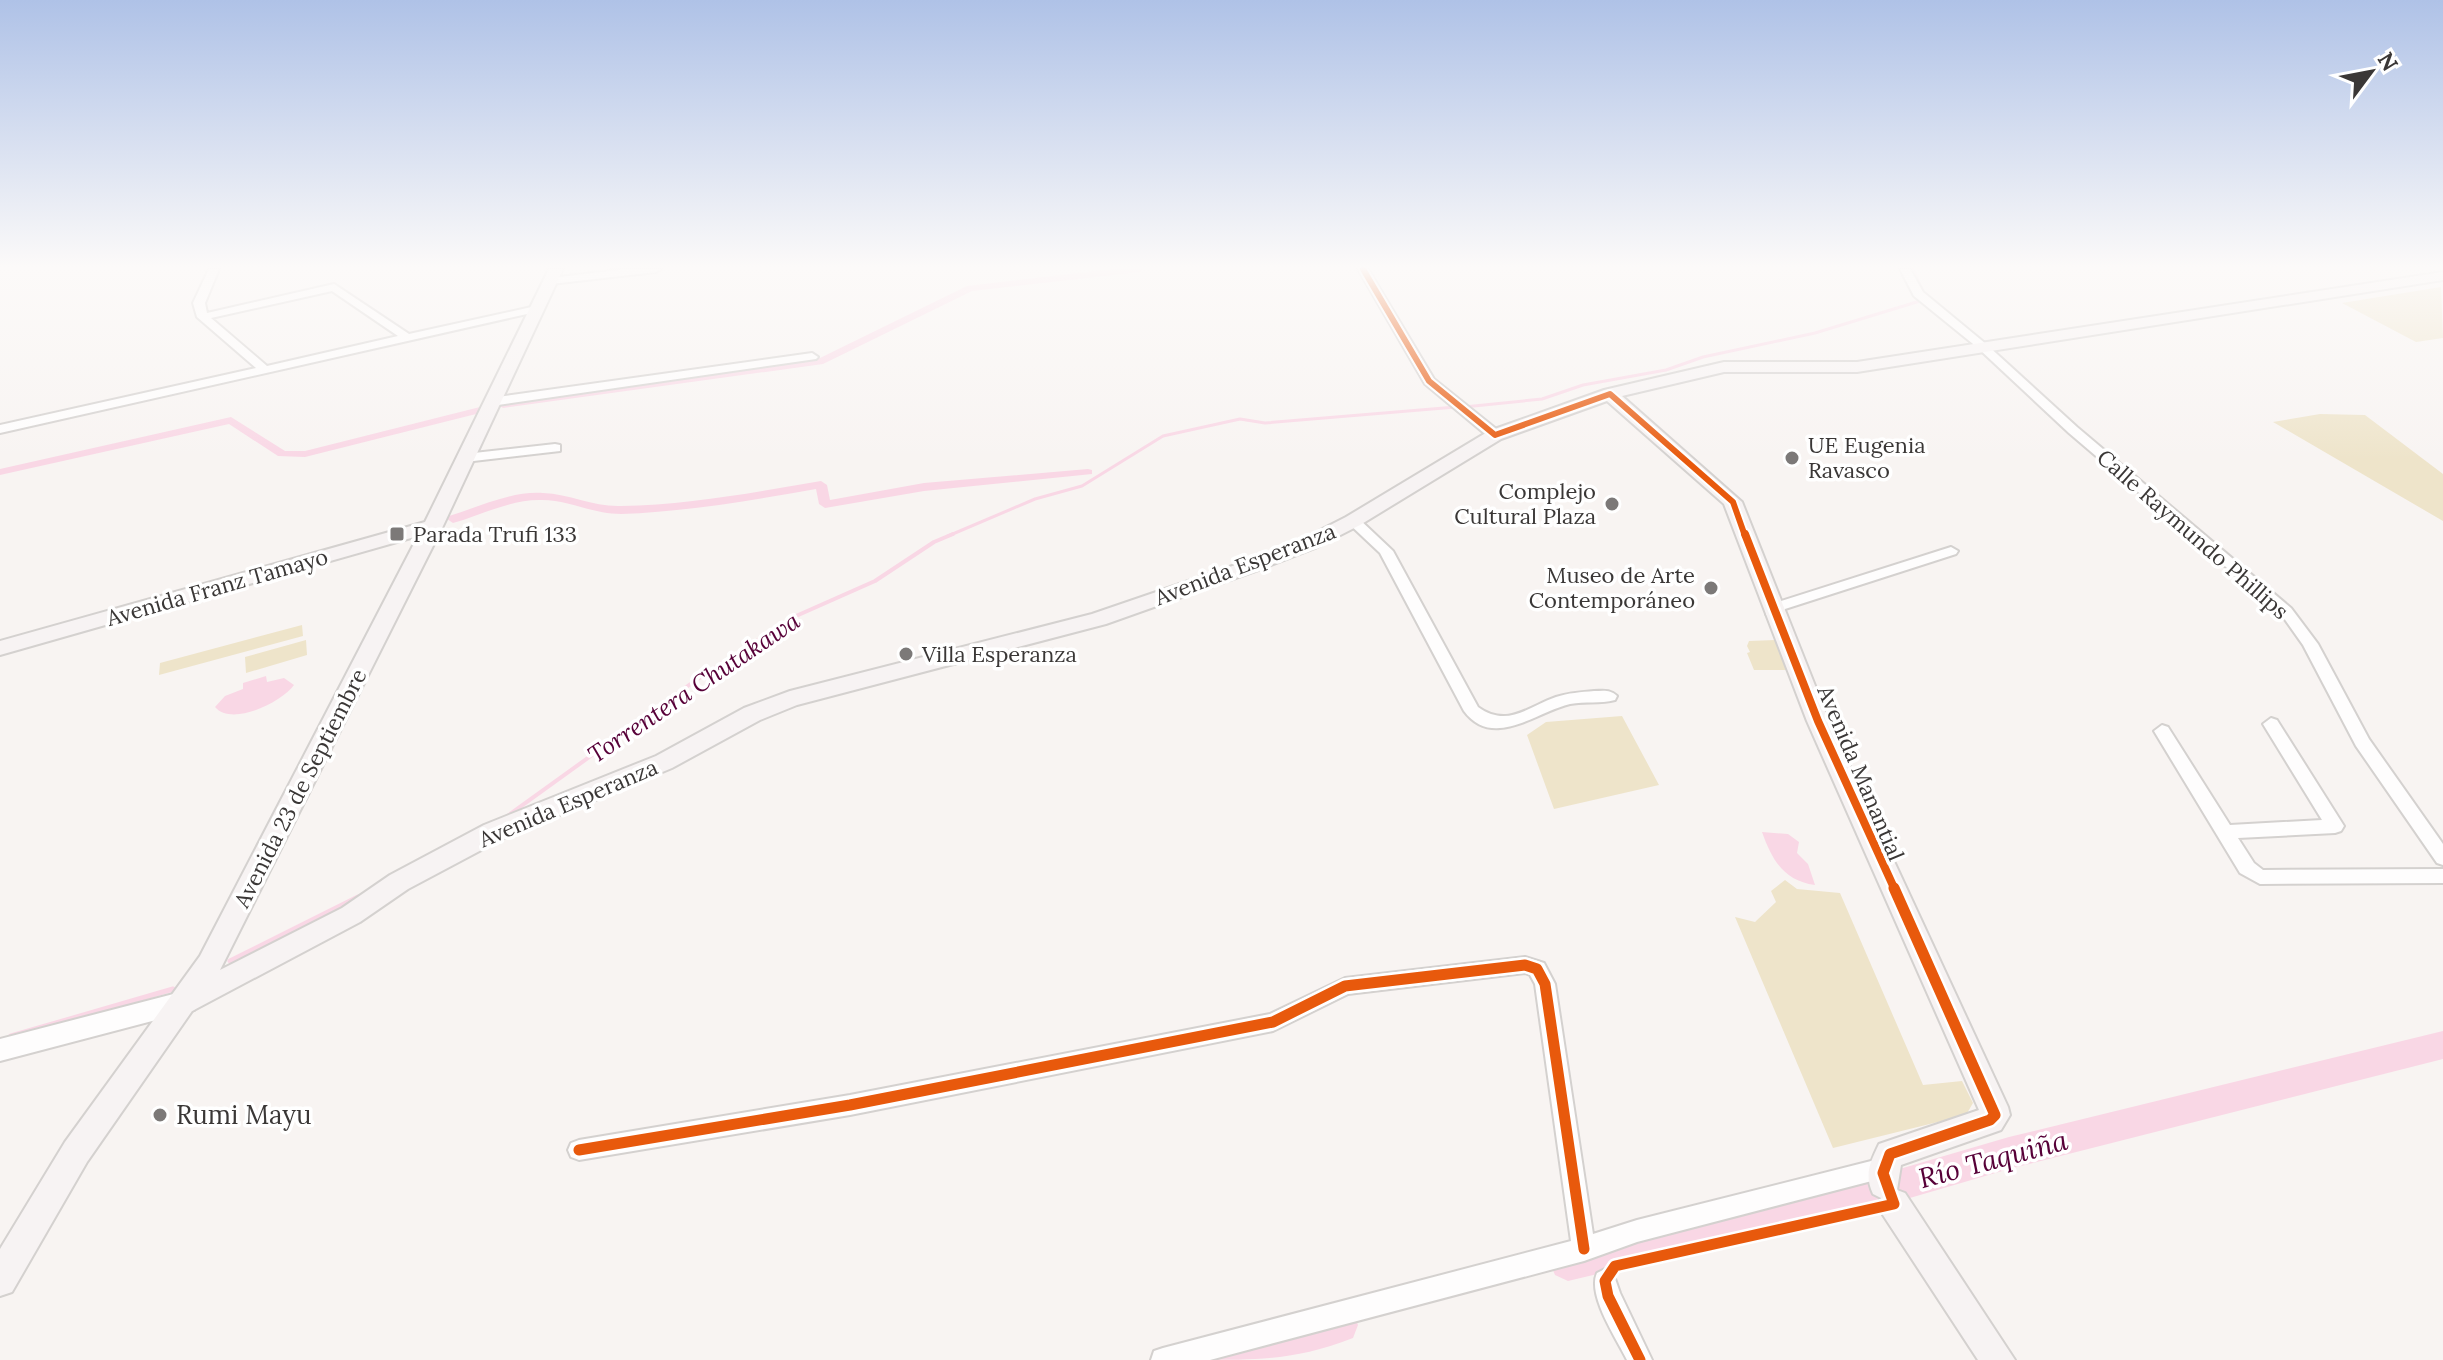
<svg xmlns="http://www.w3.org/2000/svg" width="2443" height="1360" font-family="Lora,serif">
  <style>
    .green { fill: #eee4ca }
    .water { fill: #f9d7e5 }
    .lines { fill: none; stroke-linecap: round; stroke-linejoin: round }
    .stream-far2 { stroke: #f9d7e5; stroke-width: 3 }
    .stream-far1 { stroke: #f9d7e5; stroke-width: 4 }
    .stream { stroke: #f9d7e5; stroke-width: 5 }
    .canal { fill: #f9d7e5; fill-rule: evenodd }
    .river { fill: #f9d7e5; fill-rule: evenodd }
    .minor-casing { stroke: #d4d1cf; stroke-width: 4 }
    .tertiary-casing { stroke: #d4d1cf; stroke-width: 4 }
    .secondary-casing { stroke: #d4d1cf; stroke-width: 4 }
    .minor { fill: #fefdfd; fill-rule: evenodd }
    .tertiary { fill: #fefdfd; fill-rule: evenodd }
    .secondary { fill: #f7f3f3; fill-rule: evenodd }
    .cycleway-far2-casing { stroke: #fff; stroke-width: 10 }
    .cycleway-far1-casing { stroke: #fff; stroke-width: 13 }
    .cycleway-casing { stroke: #fff; stroke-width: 16 }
    .cycleway-far2 { stroke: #e8590c; stroke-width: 6 }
    .cycleway-far1 { stroke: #e8590c; stroke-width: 8 }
    .cycleway { stroke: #e8590c; stroke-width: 11 }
    .poi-dot { fill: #7c7978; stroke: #fff; stroke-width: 3 }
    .labels { text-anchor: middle; stroke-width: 7; stroke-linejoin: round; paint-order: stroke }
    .poi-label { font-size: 22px; fill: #3a3736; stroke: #fff; text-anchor: start }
    .street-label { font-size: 22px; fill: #3a3736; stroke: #fff }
    .water-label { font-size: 24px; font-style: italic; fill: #570038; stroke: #fff }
    .near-poi-label { font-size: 26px; fill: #3a3736; stroke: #fff; text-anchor: start }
    .near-water-label { font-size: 28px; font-style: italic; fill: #570038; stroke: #fff }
  </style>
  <rect width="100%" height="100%" fill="#f8f4f2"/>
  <path class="green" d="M2441,287L2443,338L2416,342L2342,303Z
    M2320,414L2365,415L2443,474V521L2273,422Z
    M302,625L303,636L159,675L160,663Z
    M306,640L307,655L246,673L245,657Z
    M1776,640L1788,670H1754L1747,653L1750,652L1747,646L1749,641Z
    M1622,716L1659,785L1554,809L1527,735L1546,722Z
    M1785,880L1797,889L1840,893L1923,1085L1962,1081L1973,1103L1966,1115L1833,1148L1735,917L1755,922L1776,902L1771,891Z"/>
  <path class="water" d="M266,676L267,682L284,678L294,685C282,702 232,727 215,707L225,696L243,689V683Z
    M1762,832L1788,834L1799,842L1797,853L1808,864L1815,885C1784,881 1772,860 1762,832Z"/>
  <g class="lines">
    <path class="stream-far2" d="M1913,269L1924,294
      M1464,407L1542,399L1583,385L1666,370L1703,357L1815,333L1920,301
      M948,536L1035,499L1082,486L1163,436L1240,419L1265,423L1456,407"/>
    <path class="stream-far1" d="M506,817L696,680L796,616L875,581L934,542L953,534"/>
    <path class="stream" d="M230,961L358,897
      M11,1036L173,989"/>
    <path class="canal" d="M1113,269H1144L1140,272L972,291L823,364L503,408L498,405L503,402L820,358L967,286Z
      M480,407L484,408V412L305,457L278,456L229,424L0,475V469L231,417L285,451H305Z
      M1088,469L1092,470V474L924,491L825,508L819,504L816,489C752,500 686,512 621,514C593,514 569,500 542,500C511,499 482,515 453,523L447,519L449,516C479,507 510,491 543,493C570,494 594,507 621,506C688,505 755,492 821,481L827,485L830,500L924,483Z"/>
    <path class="river" d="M2443,1031V1059L2009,1169L1879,1207L1568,1281L1555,1275L1550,1263L1555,1251L1568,1245L1879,1175L2009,1137Z
      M1340,1307L1353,1312L1358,1325L1353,1338C1296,1360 1260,1360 1200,1360L1206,1347L1219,1341Z"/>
    <defs>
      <path id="minor" d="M209,269H219L205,303L207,313L334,284L409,334L536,306L542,309L536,312L0,433V425L256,368L197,317L193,303ZM332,291L398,336L267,366L211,318Z
        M626,269H661L656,272L551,284L546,281L551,278Z
        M1358,269H1368L1434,379L1500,432V438H1490L1425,384Z
        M1900,269H1910L1923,292L1986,344L2077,427L2291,608L2318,644L2369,739L2443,844V865L2437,863L2356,746L2303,645L2281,614L2069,433L1978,348L1914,296Z
        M812,353L818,357L816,359L491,406L485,402L491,398Z
        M555,444L560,445V451L465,462L458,458L465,454Z
        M1353,517L1358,518L1393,551L1478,707C1507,728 1528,707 1556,697C1568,693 1581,692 1594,691C1603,691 1610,689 1617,696L1615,700C1600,704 1585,701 1570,704C1536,712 1493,750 1464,711L1380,553L1346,521Z
        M1951,547L1958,551L1956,554L1785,609L1779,617H1769L1766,614L1775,603Z
        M2271,718L2277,720L2344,826L2341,831L2335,833L2238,838L2254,863L2263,870L2443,869V883L2260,884L2240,873L2154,731L2162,725L2168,727L2230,825L2322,820L2263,724Z
        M1525,957L1544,963L1555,984L1593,1234L1637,1220L1883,1158L1891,1162L1894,1169L1891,1176L1637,1242L1584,1261L1210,1360H1151L1154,1351L1163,1348L1571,1241L1535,984L1530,975L1525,973L1348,994L1273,1031L850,1115L579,1160L571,1157L568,1150L571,1143L579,1140L850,1095L1270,1014L1345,978Z
        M1605,1269L1613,1273L1620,1293L1652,1360H1627C1616,1338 1587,1295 1597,1273Z"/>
      <path id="tertiary" d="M185,991L194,994L198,1002L194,1010L0,1061V1039Z"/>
      <path id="secondary" d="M549,269H563L443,526L220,970L342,908L390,875L484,825L656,756L744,708L790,691L1092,614L1244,562L1301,540L1346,517L1489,431L1604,390L1724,362H1857L2443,272V280L1857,372H1724L1622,396L1742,502L1829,721L2008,1107L2010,1115L2001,1130L1901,1165L1897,1190L1905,1193L2015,1360H1978L1883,1215L1878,1204L1881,1198L1873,1194C1864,1174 1870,1163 1879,1144L1979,1110L1807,721L1724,504L1607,401L1501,439L1360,525L1315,548L1258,570L1106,624L797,705L760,720L672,768L502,839L408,889L360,922L192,1011L87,1162L12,1292L0,1296V1249L65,1142L200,956L418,536L0,655V641L425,522Z"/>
    </defs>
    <use href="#minor" class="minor-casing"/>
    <use href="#tertiary" class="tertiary-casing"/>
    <use href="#secondary" class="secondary-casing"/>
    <use href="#minor" class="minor"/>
    <use href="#tertiary" class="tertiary"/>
    <use href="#secondary" class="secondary"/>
    <defs>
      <path id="cycleway-far2" d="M1363,269L1429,381L1495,435L1610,394L1733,502L1745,536"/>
      <path id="cycleway-far1" d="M1745,534L1818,721L1895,890"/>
      <path id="cycleway" d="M579,1150L850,1105L1273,1022L1345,986L1525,965L1537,969L1545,984L1584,1249
        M1640,1360L1608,1296L1605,1281L1615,1266L1894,1204L1883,1173L1890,1154L1990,1120L1995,1115L1894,888"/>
    </defs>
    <use href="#cycleway-far2" class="cycleway-far2-casing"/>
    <use href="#cycleway-far1" class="cycleway-far1-casing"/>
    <use href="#cycleway" class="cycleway-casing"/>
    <use href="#cycleway-far2" class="cycleway-far2"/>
    <use href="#cycleway-far1" class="cycleway-far1"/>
    <use href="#cycleway" class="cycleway"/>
  </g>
  <linearGradient id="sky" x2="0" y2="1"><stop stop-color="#afc2e7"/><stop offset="0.58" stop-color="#fcfaf9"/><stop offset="1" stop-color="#fcfaf9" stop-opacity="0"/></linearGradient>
  <rect width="2443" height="460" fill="url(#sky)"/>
  <g class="poi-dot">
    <circle cx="1792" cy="458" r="8"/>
    <circle cx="1612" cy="504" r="8"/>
    <rect x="389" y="526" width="16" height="16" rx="4"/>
    <circle cx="1711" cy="588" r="8"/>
    <circle cx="906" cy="654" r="8"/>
    <circle cx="160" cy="1115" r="8"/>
  </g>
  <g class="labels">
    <g class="poi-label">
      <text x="1808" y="453">UE Eugenia<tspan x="1808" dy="25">Ravasco</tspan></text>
      <text x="1596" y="499" text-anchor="end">Complejo<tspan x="1596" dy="25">Cultural Plaza</tspan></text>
      <text x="413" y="542">Parada Trufi 133</text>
      <text x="1695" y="583" text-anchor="end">Museo de Arte<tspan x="1695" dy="25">Contemporáneo</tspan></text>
      <text x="922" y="662">Villa Esperanza</text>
    </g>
    <g class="street-label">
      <text transform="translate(2193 534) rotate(41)" y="8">Calle Raymundo Phillips</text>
      <text transform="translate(1245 564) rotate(-21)" y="8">Avenida Esperanza</text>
      <text transform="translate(217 587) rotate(-16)" y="8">Avenida Franz Tamayo</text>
      <text transform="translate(1861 773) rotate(67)" y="8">Avenida Manantial</text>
      <text transform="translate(300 788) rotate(-63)" y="8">Avenida 23 de Septiembre</text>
      <text transform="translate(568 803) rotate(-23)" y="8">Avenida Esperanza</text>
    </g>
    <g class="water-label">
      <text transform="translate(694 688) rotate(-34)" y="8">Torrentera Chutakawa</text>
    </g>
    <g class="near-poi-label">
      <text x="176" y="1124">Rumi Mayu</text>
    </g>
    <g class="near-water-label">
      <text transform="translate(1993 1159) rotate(-15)" y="10">Río Taquiña</text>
    </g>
  </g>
  <g transform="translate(2371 72) rotate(58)" stroke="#ffffff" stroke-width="6" paint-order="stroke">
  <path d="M0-6L14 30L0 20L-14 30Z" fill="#3a3736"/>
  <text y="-12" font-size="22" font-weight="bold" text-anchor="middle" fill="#3a3736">N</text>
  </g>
</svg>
